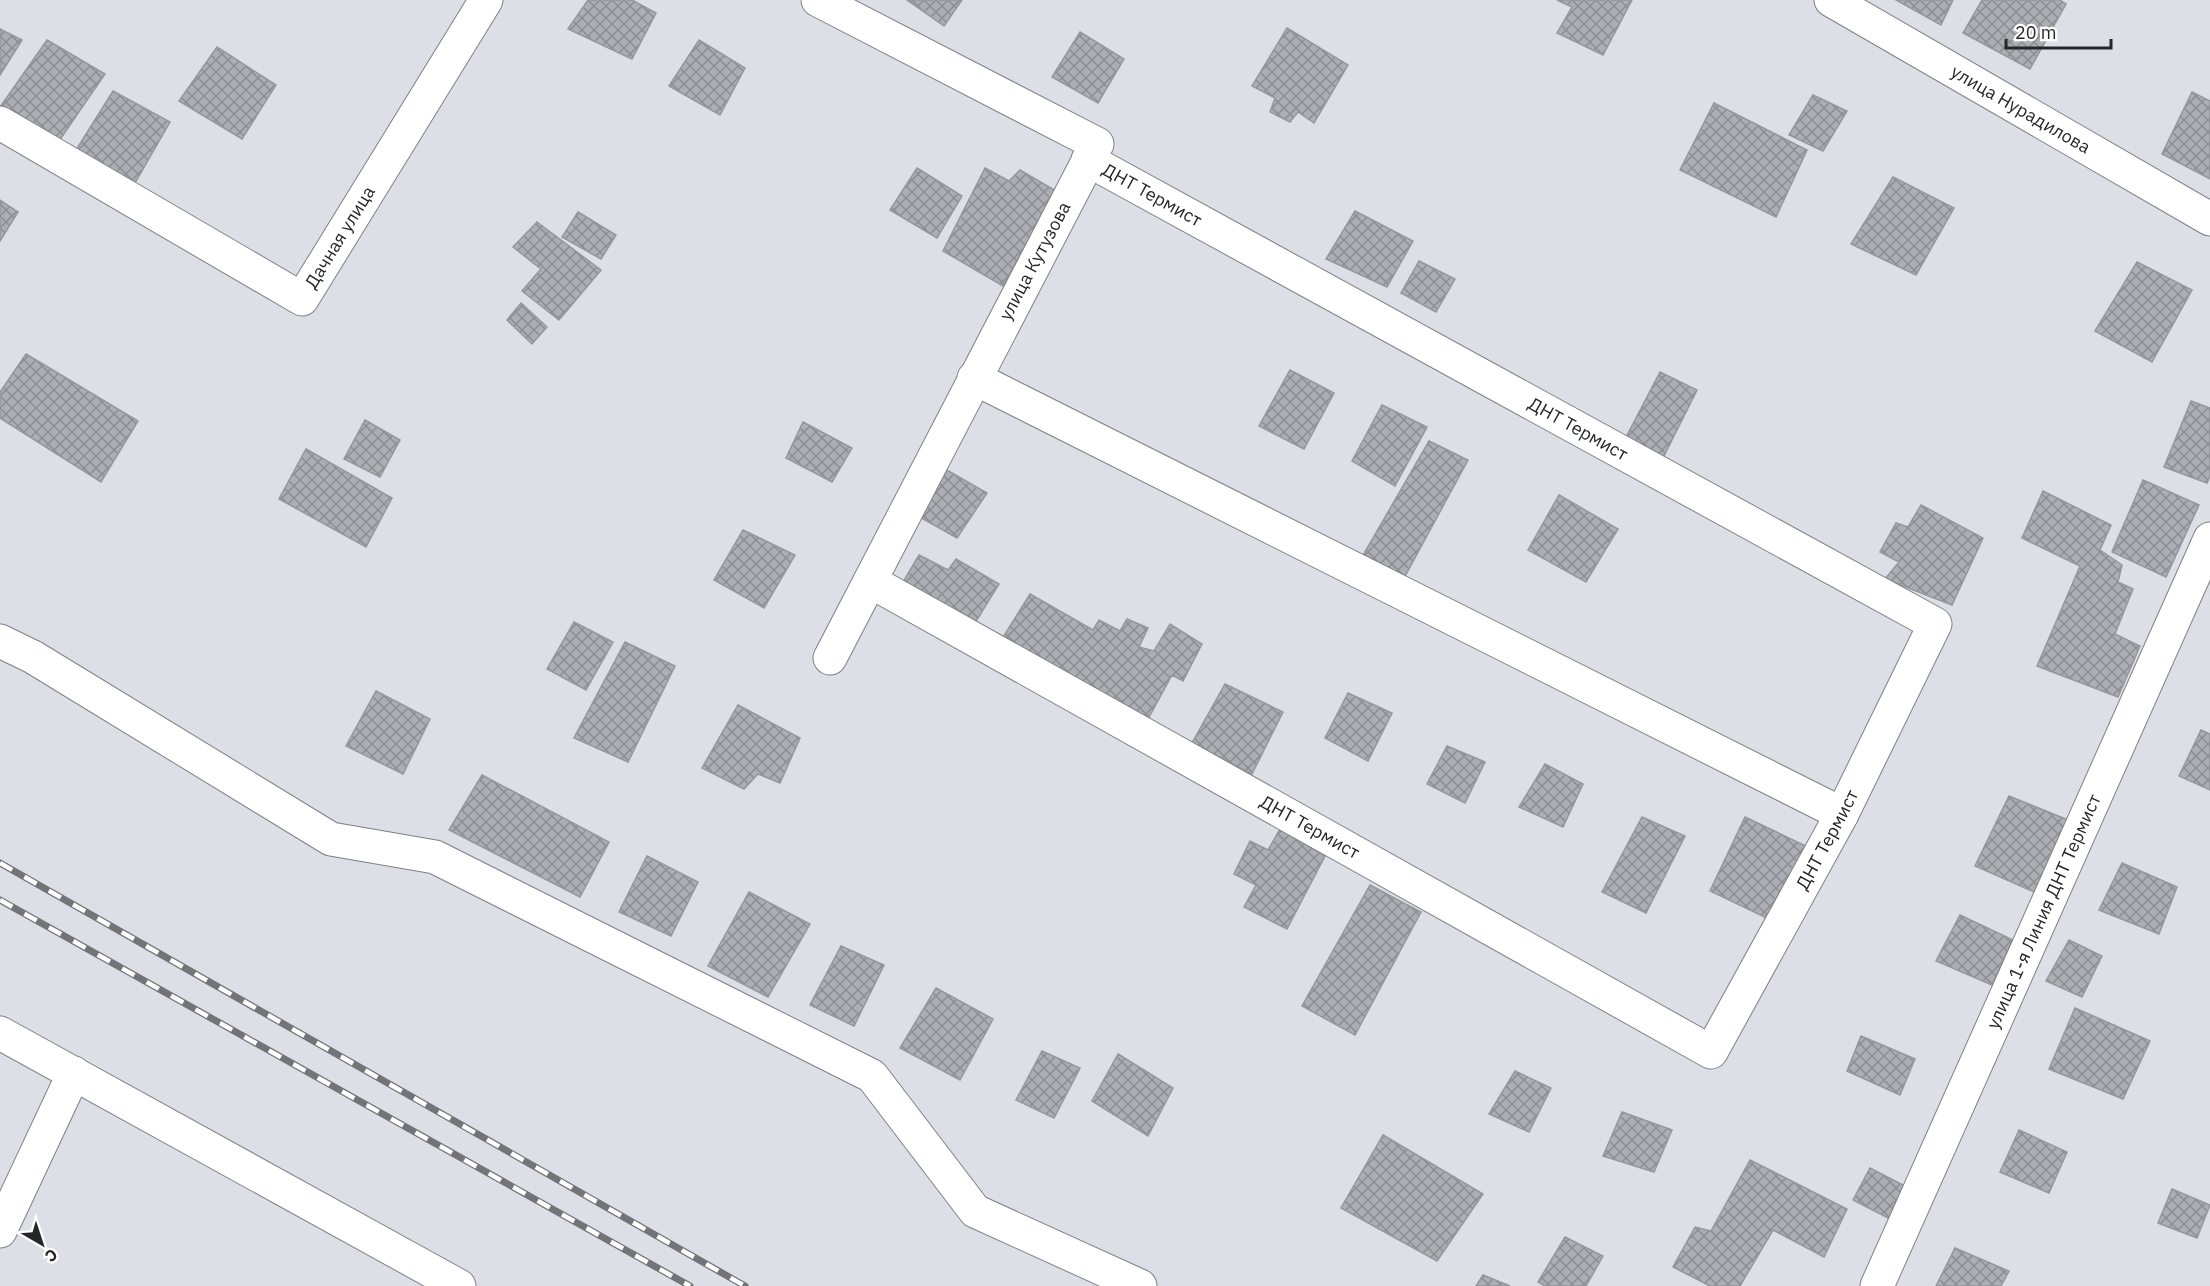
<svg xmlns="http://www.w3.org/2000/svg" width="2210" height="1286" font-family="'IBM Plex Sans',sans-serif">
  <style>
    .building { fill: url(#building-cross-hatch); stroke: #95979d; stroke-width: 1.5 }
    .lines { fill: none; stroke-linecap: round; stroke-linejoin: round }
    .minor-casing { stroke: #7e8186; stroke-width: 35 }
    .minor { stroke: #fff; stroke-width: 33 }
    .rail-casing { stroke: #727477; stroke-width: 7 }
    .rail { stroke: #fff; stroke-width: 4.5; stroke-dasharray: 14; stroke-linecap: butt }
    .labels { text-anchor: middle; stroke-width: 6; stroke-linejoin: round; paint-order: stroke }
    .street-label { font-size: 18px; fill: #252628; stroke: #fff }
  </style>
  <defs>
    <pattern id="building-cross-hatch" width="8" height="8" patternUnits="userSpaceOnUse" patternTransform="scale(1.5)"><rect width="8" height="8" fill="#abaeb3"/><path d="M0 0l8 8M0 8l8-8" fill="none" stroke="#8b8d92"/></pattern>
  </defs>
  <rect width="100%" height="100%" fill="#dcdfe5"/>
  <path class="building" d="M588,0H632L656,13L632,59L568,29Z
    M907,0H962L944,26Z
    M1557,0H1632L1603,55L1557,33L1572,7Z
    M1896,0H1953L1941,25Z
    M1982,0H2060L2066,4L2030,69L1963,33Z
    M1287,28L1348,65L1314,123L1298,112L1290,122L1270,112L1275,98L1252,86Z
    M0,29L22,40L0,75Z
    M1080,32L1124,59L1098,103L1052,77Z
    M47,40L105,74L59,141L0,107Z
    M699,40L745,68L720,115L669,86Z
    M217,47L276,85L242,139L179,101Z
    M113,91L170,122L135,183L76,150Z
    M2192,92L2210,101V179L2162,154Z
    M1813,95L1847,111L1823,151L1789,135Z
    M1714,103L1807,150L1776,217L1680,170Z
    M917,168L962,196L937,238L890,210Z
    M985,168L1009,181L1020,170L1056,191L1003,286L943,251Z
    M1893,177L1954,208L1916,275L1851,244Z
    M0,200L18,212L0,241Z
    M1355,211L1413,241L1387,287L1326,259Z
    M578,212L616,235L601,259L562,237Z
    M537,222L601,270L559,320L522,291L541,269L513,247Z
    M1419,261L1455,279L1436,312L1401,293Z
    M2137,262L2192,290L2152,362L2095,331Z
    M521,303L547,327L532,344L507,320Z
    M26,354L138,421L101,482L0,418V392Z
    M1290,370L1334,393L1304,449L1259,426Z
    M1660,372L1697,390L1661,462L1624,441Z
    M2191,401L2210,408V476L2207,483L2164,467Z
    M1382,405L1427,427L1395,486L1352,461Z
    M365,420L400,440L380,477L344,459Z
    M803,422L852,448L832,482L786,458Z
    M1429,441L1468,460L1403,580L1362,557Z
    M306,449L392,498L366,547L279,499Z
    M945,469L987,493L957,538L916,515Z
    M2143,480L2199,505L2166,577L2112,552Z
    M2043,491L2111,525L2100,550L2122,565L2118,582L2133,589L2115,634L2140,646L2118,697L2037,666L2080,566L2022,538Z
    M1559,495L1618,529L1586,582L1528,550Z
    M1921,505L1983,538L1952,605L1885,579L1899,562L1880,552L1896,523L1908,527Z
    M743,530L795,555L764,608L714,580Z
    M919,555L948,570L956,559L999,584L975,623L903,582Z
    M1030,594L1093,630L1099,620L1120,631L1127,619L1148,628L1139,647L1154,651L1170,624L1202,644L1183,681L1172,675L1148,719L1002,639Z
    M574,622L613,642L586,690L547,669Z
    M625,642L675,666L628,762L574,738Z
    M1225,684L1283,712L1252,774L1192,743Z
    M376,691L430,719L403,774L346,746Z
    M1348,693L1392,713L1368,761L1325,738Z
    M738,705L800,738L780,783L758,774L744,789L702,768Z
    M2201,730L2210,734V790L2179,776Z
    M1447,746L1485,762L1465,803L1427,784Z
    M1545,764L1583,784L1563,827L1519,807Z
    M482,775L609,842L580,897L449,830Z
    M2009,796L2073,822L2039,894L1975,866Z
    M1642,817L1685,836L1646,913L1602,892Z
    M1745,817L1810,848L1773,921L1710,891Z
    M1280,829L1325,856L1287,929L1244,907L1256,885L1234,874L1250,841L1268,850Z
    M647,856L698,882L671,936L619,912Z
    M2122,863L2177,887L2159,934L2099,910Z
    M1370,885L1421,912L1355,1035L1302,1006Z
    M749,892L810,924L768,997L708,966Z
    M1960,915L2013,940L1992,985L1936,961Z
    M2069,940L2102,956L2082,997L2046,981Z
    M841,946L884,965L854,1026L810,1005Z
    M936,988L993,1019L960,1080L900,1048Z
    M2075,1008L2150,1041L2123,1099L2049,1069Z
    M1861,1036L1915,1059L1900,1095L1847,1071Z
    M1042,1051L1080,1068L1054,1118L1016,1100Z
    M1118,1054L1173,1088L1148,1136L1092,1101Z
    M1515,1071L1551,1088L1529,1132L1489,1114Z
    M1622,1112L1672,1130L1654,1172L1603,1156Z
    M2019,1130L2067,1152L2049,1193L2000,1172Z
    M1383,1135L1483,1194L1437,1261L1341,1208Z
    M1750,1160L1847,1209L1824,1257L1773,1230L1740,1286H1710L1673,1267L1695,1227L1711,1231Z
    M1870,1168L1907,1187L1892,1220L1853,1200Z
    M2172,1189L2210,1205L2197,1238L2158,1223Z
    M1565,1237L1603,1256L1586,1286H1545L1538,1282Z
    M1955,1248L2009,1271L2001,1286H1936Z
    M1483,1275L1510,1286H1476Z"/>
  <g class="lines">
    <defs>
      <g id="minor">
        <path d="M818,0L1097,144L830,658"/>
        <path id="s1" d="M1831,0L2210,219"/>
        <path id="s2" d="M0,123L302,299L486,0"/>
        <path d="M974,378L1842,814"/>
        <path id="s3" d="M870,581L1711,1052L1842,814L1935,624L1088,160"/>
        <path d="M0,641L33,657L331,839L435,857L872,1076L975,1211L1140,1286"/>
        <path d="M0,1033L459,1286"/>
        <path d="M0,1231L74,1073"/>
        <path id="s4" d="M1877,1286L2210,539"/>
      </g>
    </defs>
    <use href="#minor" class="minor-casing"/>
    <use href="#minor" class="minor"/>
    <defs>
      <path id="rail" d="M0,863L745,1286
        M0,900L690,1286"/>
    </defs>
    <use href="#rail" class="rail-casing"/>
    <use href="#rail" class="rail"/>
  </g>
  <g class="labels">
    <g class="street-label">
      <text dy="6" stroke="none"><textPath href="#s1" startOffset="219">улица Нурадилова</textPath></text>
      <text transform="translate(1152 195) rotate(29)" y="6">ДНТ Термист</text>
      <text dy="6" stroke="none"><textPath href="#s2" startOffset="422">Дачная улица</textPath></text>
      <text transform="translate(1035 261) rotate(-62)" y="6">улица Кутузова</text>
      <text transform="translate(1578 429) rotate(29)" y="6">ДНТ Термист</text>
      <text dy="6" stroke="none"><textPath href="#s3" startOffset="504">ДНТ Термист</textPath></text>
      <text dy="6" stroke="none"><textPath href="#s3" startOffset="1206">ДНТ Термист</textPath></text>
      <text dy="6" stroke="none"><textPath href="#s4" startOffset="410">улица 1-я Линия ДНТ Термист</textPath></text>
    </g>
  </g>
  <g transform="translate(42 1244) rotate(141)" stroke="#ffffff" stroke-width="4.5" paint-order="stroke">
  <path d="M0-4.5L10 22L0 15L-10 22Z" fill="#252628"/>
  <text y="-9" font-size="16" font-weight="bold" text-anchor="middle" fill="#252628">С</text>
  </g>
  <path d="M2006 39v9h105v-9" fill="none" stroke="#252628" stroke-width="3"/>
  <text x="2015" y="39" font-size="18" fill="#252628" stroke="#ffffff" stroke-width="4.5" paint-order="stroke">20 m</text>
</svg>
